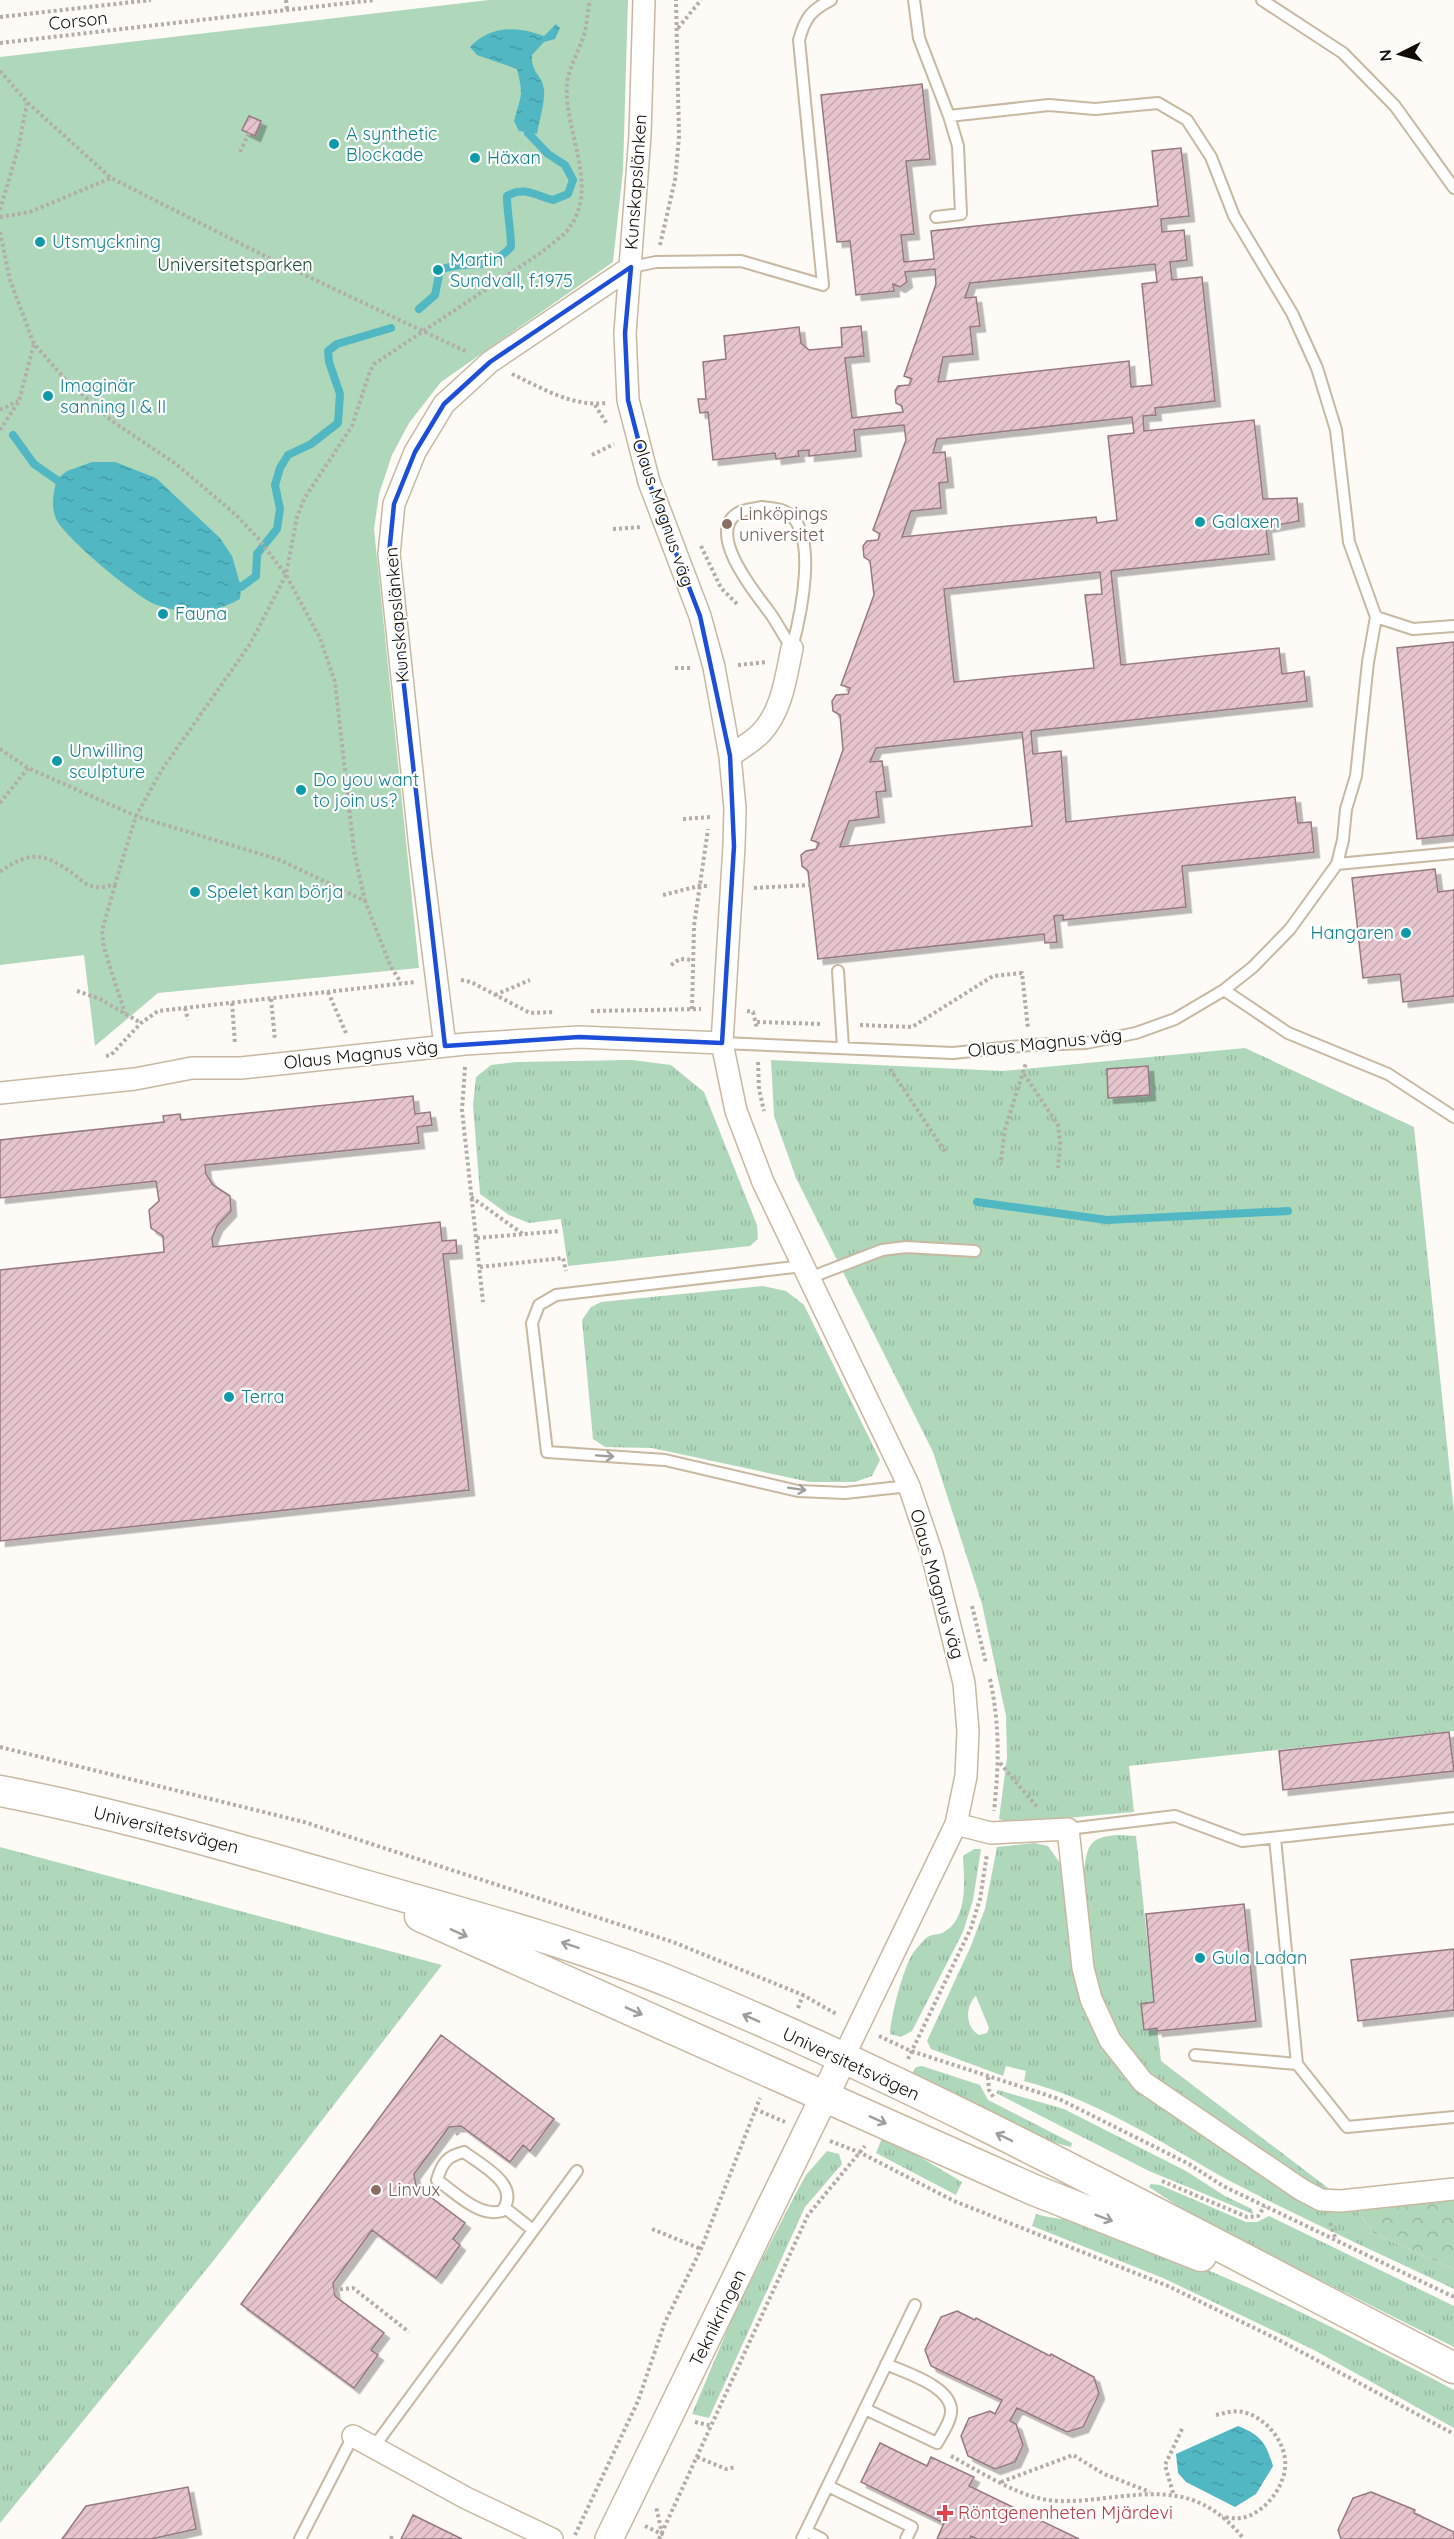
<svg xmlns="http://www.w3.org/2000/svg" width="1454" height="2539" font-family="Quicksand,sans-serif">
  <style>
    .grass { fill: url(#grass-tufts); fill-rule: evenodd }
    .forest { fill: url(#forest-crowns) }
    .park { fill: #afd8bb }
    .water { fill: url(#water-ripples) }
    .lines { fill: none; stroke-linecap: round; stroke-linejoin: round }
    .stream { stroke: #50b7c3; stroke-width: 8 }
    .building { fill: url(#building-hatch); stroke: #967881; stroke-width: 1.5; fill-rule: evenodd; filter: url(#shadow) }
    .service-casing { stroke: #c8b8a0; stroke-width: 14 }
    .minor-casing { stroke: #c8b8a0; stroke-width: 24 }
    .tertiary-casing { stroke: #c8b8a0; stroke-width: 30 }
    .secondary-casing { stroke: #c8b8a0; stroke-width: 33 }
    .path { stroke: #b2ada8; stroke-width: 4; stroke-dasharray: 3 3; stroke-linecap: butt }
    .service { stroke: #fff; stroke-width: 10 }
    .minor { stroke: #fff; stroke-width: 21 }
    .tertiary { stroke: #fff; stroke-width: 27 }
    .secondary { stroke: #fff; stroke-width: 30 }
    .oneway { stroke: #a09e9b }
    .marked { fill: none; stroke: #1d4ed8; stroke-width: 4.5; stroke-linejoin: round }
    .culture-dot { fill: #0f9aa8; stroke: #fff; stroke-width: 2 }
    .education-dot { fill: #8d6e63; stroke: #fff; stroke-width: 2 }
    .health-dot { fill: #e0444e; stroke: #fff; stroke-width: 2 }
    .labels { text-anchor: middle; stroke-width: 4.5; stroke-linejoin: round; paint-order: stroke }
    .street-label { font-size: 18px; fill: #120c05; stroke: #fff }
    .culture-label { font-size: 18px; fill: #0d838f; stroke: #fff; text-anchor: start }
    .park-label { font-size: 18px; fill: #184b2d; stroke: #fff }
    .education-label { font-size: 18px; fill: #785e54; stroke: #fff; text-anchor: start }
    .health-label { font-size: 18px; fill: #be3a42; stroke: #fff; text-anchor: start }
  </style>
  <defs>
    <pattern id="grass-tufts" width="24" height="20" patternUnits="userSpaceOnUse" patternTransform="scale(1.5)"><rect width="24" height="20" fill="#afd8bb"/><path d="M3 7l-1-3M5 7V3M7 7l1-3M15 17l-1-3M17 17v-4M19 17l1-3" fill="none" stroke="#96b89f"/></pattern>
    <pattern id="forest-crowns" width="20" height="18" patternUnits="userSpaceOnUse" patternTransform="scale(1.5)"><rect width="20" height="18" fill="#afd8bb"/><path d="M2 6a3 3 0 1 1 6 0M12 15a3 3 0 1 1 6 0" fill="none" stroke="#96b89f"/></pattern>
    <pattern id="water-ripples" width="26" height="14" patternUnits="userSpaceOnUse" patternTransform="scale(1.5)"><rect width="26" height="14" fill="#50b7c3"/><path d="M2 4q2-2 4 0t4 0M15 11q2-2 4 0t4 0" fill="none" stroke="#459ca6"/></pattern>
    <pattern id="building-hatch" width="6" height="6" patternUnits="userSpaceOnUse" patternTransform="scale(1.5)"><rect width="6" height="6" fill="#e6c5ce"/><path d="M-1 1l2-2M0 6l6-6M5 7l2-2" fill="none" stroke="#c4a8af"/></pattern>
    <filter id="shadow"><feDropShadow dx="5.5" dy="5.5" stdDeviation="0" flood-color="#0004"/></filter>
  </defs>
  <rect width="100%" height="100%" fill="#fefaf5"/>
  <path class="grass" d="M1245,1048L1414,1127L1454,1512V1731L1129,1766L1134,1812L1010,1823L999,1819L1007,1758L1006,1716L982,1604L933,1452L796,1178L774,1116L771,1060L1003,1071Z
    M632,1060L671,1065L704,1092L757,1225L758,1239L750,1246L568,1266L561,1219L529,1223L509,1215L480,1194L473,1105L476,1077L491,1065L516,1062Z
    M763,1286L786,1291L804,1305L880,1460L872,1476L855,1482H810L652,1448L605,1447L593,1439L582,1320L591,1307L601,1302Z
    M1119,1835L1136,1836L1154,2002L1141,2004L1144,2029L1157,2028L1161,2061L1332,2191L1316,2188L1156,2080C1142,2067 1127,2051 1118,2034C1105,2010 1094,1978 1089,1951C1085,1930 1079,1863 1090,1846C1096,1836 1109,1836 1119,1835Z
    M1034,1843L1048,1846L1062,1866L1070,1949L1079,1990L1094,2027L1124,2078L1293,2197C1318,2211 1329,2213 1358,2211L1373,2233L1454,2269V2289C1379,2253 1302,2219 1228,2180C1164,2144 1095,2099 1024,2081L1026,2071L1006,2066L1003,2076L931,2049L927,2041L970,1948L985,1909L997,1847ZM976,1996L989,2028L987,2033L979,2035C965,2027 965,2006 976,1996Z
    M0,1847L442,1965L214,2260L0,2523Z
    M974,1849H981L973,1900L963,1932L912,2031L901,2037L890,2034C891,2015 903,1969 913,1953C916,1949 924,1939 929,1936C933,1934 938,1935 942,1933C969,1920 964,1880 963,1856Z
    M922,2066L980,2085L988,2100L1072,2143L1071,2147L1025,2135L911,2074L916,2067Z
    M998,2090L1064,2109L1186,2171L1225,2196L1252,2209L1253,2214L1149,2171L996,2093Z
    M882,2138L910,2151L962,2182L956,2195L876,2153Z
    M827,2151L839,2154L842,2164L805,2207L709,2418L692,2414L734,2314L796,2193L806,2175Z
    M1151,2184L1160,2185L1246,2222H1257L1269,2216L1454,2306V2347L1196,2218L1149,2187Z
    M1036,2214C1051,2219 1066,2218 1081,2222C1208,2263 1336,2328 1454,2390V2428L1314,2350L1163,2278L1032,2226Z"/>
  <path class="forest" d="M1454,2200V2269L1373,2233L1358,2211Z"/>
  <path class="park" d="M489,0H628L623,170L613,262L441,382L409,423L392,455L379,494L374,529L419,968L158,993L95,1046L84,955L0,965V57Z"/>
  <path class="water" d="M556,24L560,28L555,39L544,42L532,55C531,74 543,75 544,90C545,104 539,121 537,134L519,131L514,121C521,94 524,98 517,69L477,55L470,47C490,25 518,26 544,36Z
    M92,462H115L156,478L220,538L232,556L241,587L240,599C213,614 186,615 157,605C138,599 64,537 56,519C51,506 53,493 57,479L67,471Z
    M1238,2426C1261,2435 1266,2443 1273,2466L1256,2494L1235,2507L1186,2482L1178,2473L1176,2454Z"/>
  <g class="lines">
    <path class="stream" d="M419,309L435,295L440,270C469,258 484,275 511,247C511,229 507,214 507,196C523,186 535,195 553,200L568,194L573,180L565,165L548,154L528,133
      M13,435L34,464L64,485
      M232,586L241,587L256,576L257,554L277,529L280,509L275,485L280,468L288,455L311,444L338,423L340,394L329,362L328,351L337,344L391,328
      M977,1202L1107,1220L1288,1211"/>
  </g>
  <path class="building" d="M922,84L930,159L906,161L914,234L901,235L904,262L934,259L931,231L1158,206L1152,151L1181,148L1189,216L1161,219L1162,232L1184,230L1187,260L1170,262L1172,280L1202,277L1215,401L1155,408L1156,415L1143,416L1144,431L1254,420L1263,499L1297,498L1299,521L1266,527L1269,554L1111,571L1121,665L1279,648L1282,674L1304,671L1307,701L1031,731L1033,754L1061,751L1066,822L1295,797L1298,823L1311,822L1314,852L1182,866L1186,907L1063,920V915L1054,916L1057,942L1045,943L1044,934L818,959L808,871L802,866L801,855L806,851L816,849L819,843L811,840L843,750L840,715L833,711L832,701L836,695L848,694L850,688L841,685L874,595L870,561L864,557L863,546L867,541L878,540L880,534L873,530L906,440L904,425L854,430L856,451L809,456V450L798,451L799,456L776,459L775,453L713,460L708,412L700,413L698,399H706L703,362L726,359L724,336L799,327L801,343L809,350L842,347L841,328L861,326L864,356L845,358L852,418L903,412L902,406L896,403L895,391L898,386L909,385L912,379L904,376L936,284L935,269L905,272L907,282L900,287L893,284L894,291L856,295L850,241L837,242L821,95ZM1155,264L1157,282L1142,284L1152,385L1131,387L1129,361L938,382L943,357L973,354L970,327L980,326L976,297L965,298L970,283ZM1132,417L1134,433L1108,436L1117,520L1097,523L1096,517L902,537L911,511L941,508L939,483L948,482L945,452L933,453L937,439ZM1100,572L1102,594L1085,595L1094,668L954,682L944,589ZM1022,732L1032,826L840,847L849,821L879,817L876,792L886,791L882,761L870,762L876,748Z
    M249,116L261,121L255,136L242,130Z
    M1454,642V835L1417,839L1397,648Z
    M1435,869L1438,892L1454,890V996L1403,1002L1400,974L1363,978L1352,878Z
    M1148,1066L1150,1095L1108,1098L1107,1069Z
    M413,1096L415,1114L430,1112L432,1125L417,1127L419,1143L205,1165L206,1174L213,1185L230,1196L231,1211L217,1226L212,1238L213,1247L440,1222L442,1241L456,1240L457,1253L443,1254L469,1490L0,1541V1270L164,1252L163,1236L151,1228L149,1210L159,1201L156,1181L0,1198V1140L164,1122L163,1116L180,1114L181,1120Z
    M1449,1732L1454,1771L1283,1790L1279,1751Z
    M1244,1904L1256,2021L1157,2031V2028L1144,2030L1141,2004L1154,2002L1146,1914Z
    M1454,1949V2010L1358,2021L1351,1960Z
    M441,2035L554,2119L530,2151L523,2145L510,2162L461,2126L449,2127L414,2174L416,2186L465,2223L453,2239L460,2245L436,2278L372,2230L333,2283L335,2296L384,2333L371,2350L378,2355L354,2388L241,2304Z
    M957,2311L975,2320L976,2318L1050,2356L1051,2354L1094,2377L1099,2394L1083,2427L1067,2432L1017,2408L1010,2421L1016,2424L1023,2445L1015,2462L995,2469L968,2456L961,2436L969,2418L990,2411L995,2414L1002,2400L931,2366L925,2350L941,2317Z
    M880,2443L927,2466L931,2457L974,2477L969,2486L1079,2539H977L971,2536L970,2539H937L944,2523L861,2482Z
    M188,2487L196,2529L151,2539H62L86,2506Z
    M1371,2492L1415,2510L1414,2513L1454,2532V2539H1341L1338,2530L1353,2498Z
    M413,2515L462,2539H401Z"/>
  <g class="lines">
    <defs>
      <path id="service" d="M1262,0L1343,53L1395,106L1454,188
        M936,217L961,214L958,146L949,116
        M631,267L656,262L741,261L823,285L799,40C805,18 811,10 831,0
        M761,507C767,508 778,508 784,511C821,528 800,618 792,648C784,637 778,624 770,613C756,594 705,533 738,513C744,509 754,509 761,507Z
        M1376,617L1413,629L1454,626
        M1337,864L1454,853
        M838,971L843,1047
        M1224,990L1288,1033L1388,1074L1454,1117
        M722,1043L953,1053L1030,1045L1086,1043L1136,1033L1175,1019L1224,990L1253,967L1290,929L1337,864L1343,840L1346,809L1356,776L1368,662L1376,617L1349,542L1336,430L1317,368L1292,313L1234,216L1211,157L1187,120L1158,103L1095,109L1049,105L949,116L919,38L914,0
        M803,1266L556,1295L539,1305L532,1323L547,1452L665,1460L798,1491L845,1493L909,1486
        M809,1278L882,1250L906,1247L975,1251
        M1068,1829L1175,1816L1242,1841L1454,1818
        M1275,1838L1297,2064L1347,2127L1454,2117
        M1195,2055L1297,2064
        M464,2152C481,2165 522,2185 502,2211C479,2218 455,2192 437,2180C442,2163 447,2156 464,2152Z
        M505,2208L533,2230
        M865,2409L937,2443C942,2434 950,2423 951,2413C954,2387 906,2373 886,2364
        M373,2448L577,2171
        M828,2486L912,2527L906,2539
        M806,2531L822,2539
        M300,2539L353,2436
        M802,2539L915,2305"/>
      <path id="minor" d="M644,0L640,135L625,333L628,400L649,482L700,616L714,667L730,756L735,808L734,846L722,1043L736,1111L763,1182L909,1486L932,1554L964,1683L968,1731L966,1776L956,1824L843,2058
        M730,756C740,749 752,742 761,733C782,711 786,677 792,648
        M445,1046L420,848L389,554L394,504L415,452L444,404L490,362L631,267
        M0,1093L135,1079L192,1068H241L465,1044L579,1037L722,1043
        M956,1824L991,1833L1068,1829L1083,1968L1091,1999L1110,2040L1143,2082L1302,2190L1321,2200L1341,2201L1454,2189
        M353,2436L466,2498L552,2539"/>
      <path id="tertiary" d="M609,2539L843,2058"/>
      <path id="secondary" d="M0,1791C111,1812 220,1844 329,1875C445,1909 562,1938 675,1984C943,2094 1197,2236 1454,2368
        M420,1916L1034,2190L1201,2256"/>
    </defs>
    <use href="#service" class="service-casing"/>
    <use href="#minor" class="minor-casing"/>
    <use href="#tertiary" class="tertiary-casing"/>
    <use href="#secondary" class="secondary-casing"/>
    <path class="path" d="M286,0L287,10
      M0,17L151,0
      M678,28L701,0
      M0,43L374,0
      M0,71L27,102L111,178L269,258L467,352
      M240,152L249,133
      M0,210L18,149L27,103
      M0,217L30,212L111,178
      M0,232L10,280L34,344L66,380L112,421L176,464L235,514L257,537L286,575L320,638L335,682L354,851L365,901
      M660,245L675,180L679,137L676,0
      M512,374C542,388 572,407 606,403
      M595,405L607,424
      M0,410L18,401
      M0,430L19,401L34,344
      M592,455L614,444
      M613,529L642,527
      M701,546L721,588L738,605
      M738,665L767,662
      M675,668H692
      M0,749L28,768L136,816L280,860L365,901L390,965L401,983
      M0,803L28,768
      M683,819L710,817
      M0,872C29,851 43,852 72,873C78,877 85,885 92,886C100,889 108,886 115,884L136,816L161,771L250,644L286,575L297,517L304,499L352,426L369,374L374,364L542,252C549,246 557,240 564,234C604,192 563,132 567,84C569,66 580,49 585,32C587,21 588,10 590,0
      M115,885L102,931L104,948L125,1013
      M754,888L810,885
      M663,895L699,886H710
      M671,965L680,959L693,960
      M461,980L471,982L530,1013L554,1012
      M77,991L100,999L141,1023
      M328,992L346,1033
      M495,995L530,980
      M271,999L275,1040
      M232,1003L235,1044
      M185,1008L188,1020
      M692,1009L694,926L708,829
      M591,1011L701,1009
      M747,1011L753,1012L757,1028
      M757,1022L823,1024
      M860,1025L912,1027L993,976L1022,973L1028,1029
      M106,1056L111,1055L141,1023L158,1011L415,982
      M758,1062L759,1089L764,1111
      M465,1067L462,1110L483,1302
      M890,1069L946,1153
      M1024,1074L1058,1125L1060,1142L1058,1168
      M1001,1160L1005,1129L1026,1063
      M471,1197L523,1234
      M477,1238L560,1231
      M480,1267L563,1258L566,1271
      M972,1606L986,1663
      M990,1679C1000,1726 999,1764 994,1811
      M0,1747L304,1822L673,1942L803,1995L838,2015
      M1000,1763L1038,1808
      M798,2008L803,1995
      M879,2036L911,2051L1059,2099L1189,2164L1223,2186L1454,2297
      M908,2059L971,1928L980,1899L987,1854
      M988,2077L989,2090L994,2098
      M755,2109L785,2122
      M455,2127L458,2135
      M830,2141L861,2153L954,2201L1168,2286L1281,2341L1454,2434
      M1162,2181L1247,2217L1258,2216L1265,2206
      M1330,2223L1336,2240
      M652,2229L701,2249
      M334,2290L353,2288L409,2332
      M1216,2415C1225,2413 1234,2410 1243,2412C1266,2417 1288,2444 1285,2468C1283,2490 1262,2515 1241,2518C1235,2519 1228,2517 1222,2517
      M695,2422L712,2426
      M951,2456C975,2469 1012,2492 1038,2498C1057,2503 1078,2501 1097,2499C1159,2492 1200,2485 1244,2539
      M697,2457L726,2469L736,2467
      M1001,2482L1073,2455L1104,2474L1150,2492
      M1173,2493L1165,2465L1183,2427
      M645,2526L662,2534L656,2506
      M575,2535L638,2401L665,2322L701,2249L760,2098
      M391,2539L392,2536
      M659,2539L808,2215L865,2146"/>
    <use href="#service" class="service"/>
    <use href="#minor" class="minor"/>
    <use href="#tertiary" class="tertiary"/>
    <use href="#secondary" class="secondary"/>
  </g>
  <defs><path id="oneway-shaft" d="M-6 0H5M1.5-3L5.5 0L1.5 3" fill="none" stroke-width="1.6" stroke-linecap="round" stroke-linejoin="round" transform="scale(1.5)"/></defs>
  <g class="oneway">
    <use href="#oneway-shaft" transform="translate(605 1456) rotate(4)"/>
    <use href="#oneway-shaft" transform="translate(797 1489) rotate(9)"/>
    <use href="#oneway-shaft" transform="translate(459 1933) rotate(24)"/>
    <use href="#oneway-shaft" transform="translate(570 1945) rotate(-162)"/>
    <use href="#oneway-shaft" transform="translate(634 2011) rotate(24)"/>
    <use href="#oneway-shaft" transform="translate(751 2018) rotate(-156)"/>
    <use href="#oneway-shaft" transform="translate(878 2120) rotate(24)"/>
    <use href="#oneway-shaft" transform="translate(1004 2137) rotate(-154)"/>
    <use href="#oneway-shaft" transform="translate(1104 2218) rotate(21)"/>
  </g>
  <path class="marked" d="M631,267L625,333L628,400L649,482L700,616L730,756L734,846L722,1043L579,1037L445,1046L389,554L394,504L415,452L444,404L490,362Z"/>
  <g class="culture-dot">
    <circle cx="334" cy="144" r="6"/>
    <circle cx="475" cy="158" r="6"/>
    <circle cx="40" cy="242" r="6"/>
    <circle cx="438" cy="270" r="6"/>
    <circle cx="48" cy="396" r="6"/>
    <circle cx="1200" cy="522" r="6"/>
    <circle cx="163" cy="614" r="6"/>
    <circle cx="57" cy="761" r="6"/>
    <circle cx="301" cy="790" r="6"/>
    <circle cx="195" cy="892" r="6"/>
    <circle cx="1406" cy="933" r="6"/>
    <circle cx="229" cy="1397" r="6"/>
    <circle cx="1200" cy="1958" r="6"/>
  </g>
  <g class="education-dot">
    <circle cx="727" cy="524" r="6"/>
    <circle cx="376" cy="2190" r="6"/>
  </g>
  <path class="health-dot" d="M942 2504h6v6h6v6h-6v6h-6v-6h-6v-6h6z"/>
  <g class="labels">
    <g class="street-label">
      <text transform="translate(78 21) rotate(-6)" y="6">Corson</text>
      <text transform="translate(636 182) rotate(-86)" y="6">Kunskapslänken</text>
      <text transform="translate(663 513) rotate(71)" y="6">Olaus Magnus väg</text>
      <text transform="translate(397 615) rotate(-95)" y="6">Kunskapslänken</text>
      <text transform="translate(1045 1043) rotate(-6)" y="6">Olaus Magnus väg</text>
      <text transform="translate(361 1055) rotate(-6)" y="6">Olaus Magnus väg</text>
      <text transform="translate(937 1584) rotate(74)" y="6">Olaus Magnus väg</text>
      <text transform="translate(166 1830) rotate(14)" y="6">Universitetsvägen</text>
      <text transform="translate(851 2064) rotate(25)" y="6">Universitetsvägen</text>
      <text transform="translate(718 2318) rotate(-64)" y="6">Teknikringen</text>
    </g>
    <g class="culture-label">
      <text x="346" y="140">A synthetic<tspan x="346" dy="21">Blockade</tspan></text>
      <text x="487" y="164">Häxan</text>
      <text x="52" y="248">Utsmyckning</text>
      <text x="450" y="266">Martin<tspan x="450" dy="21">Sundvall, f.1975</tspan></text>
      <text x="60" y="392">Imaginär<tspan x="60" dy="21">sanning I &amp; II</tspan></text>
      <text x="1212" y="528">Galaxen</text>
      <text x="175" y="620">Fauna</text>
      <text x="69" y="757">Unwilling<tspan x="69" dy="21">sculpture</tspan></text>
      <text x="313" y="786">Do you want<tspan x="313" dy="21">to join us?</tspan></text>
      <text x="207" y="898">Spelet kan börja</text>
      <text x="1394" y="939" text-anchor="end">Hangaren</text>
      <text x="241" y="1403">Terra</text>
      <text x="1212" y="1964">Gula Ladan</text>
    </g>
    <g class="park-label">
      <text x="235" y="271">Universitetsparken</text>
    </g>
    <g class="education-label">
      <text x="739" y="520">Linköpings<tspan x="739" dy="21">universitet</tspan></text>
      <text x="388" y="2196">Linvux</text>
    </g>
    <g class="health-label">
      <text x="958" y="2519">Röntgenenheten Mjärdevi</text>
    </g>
  </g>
  <g transform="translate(1400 54) rotate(264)" stroke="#ffffff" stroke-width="4.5" paint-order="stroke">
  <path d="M0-4.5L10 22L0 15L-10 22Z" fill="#120c05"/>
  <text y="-9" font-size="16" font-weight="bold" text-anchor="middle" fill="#120c05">N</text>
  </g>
</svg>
